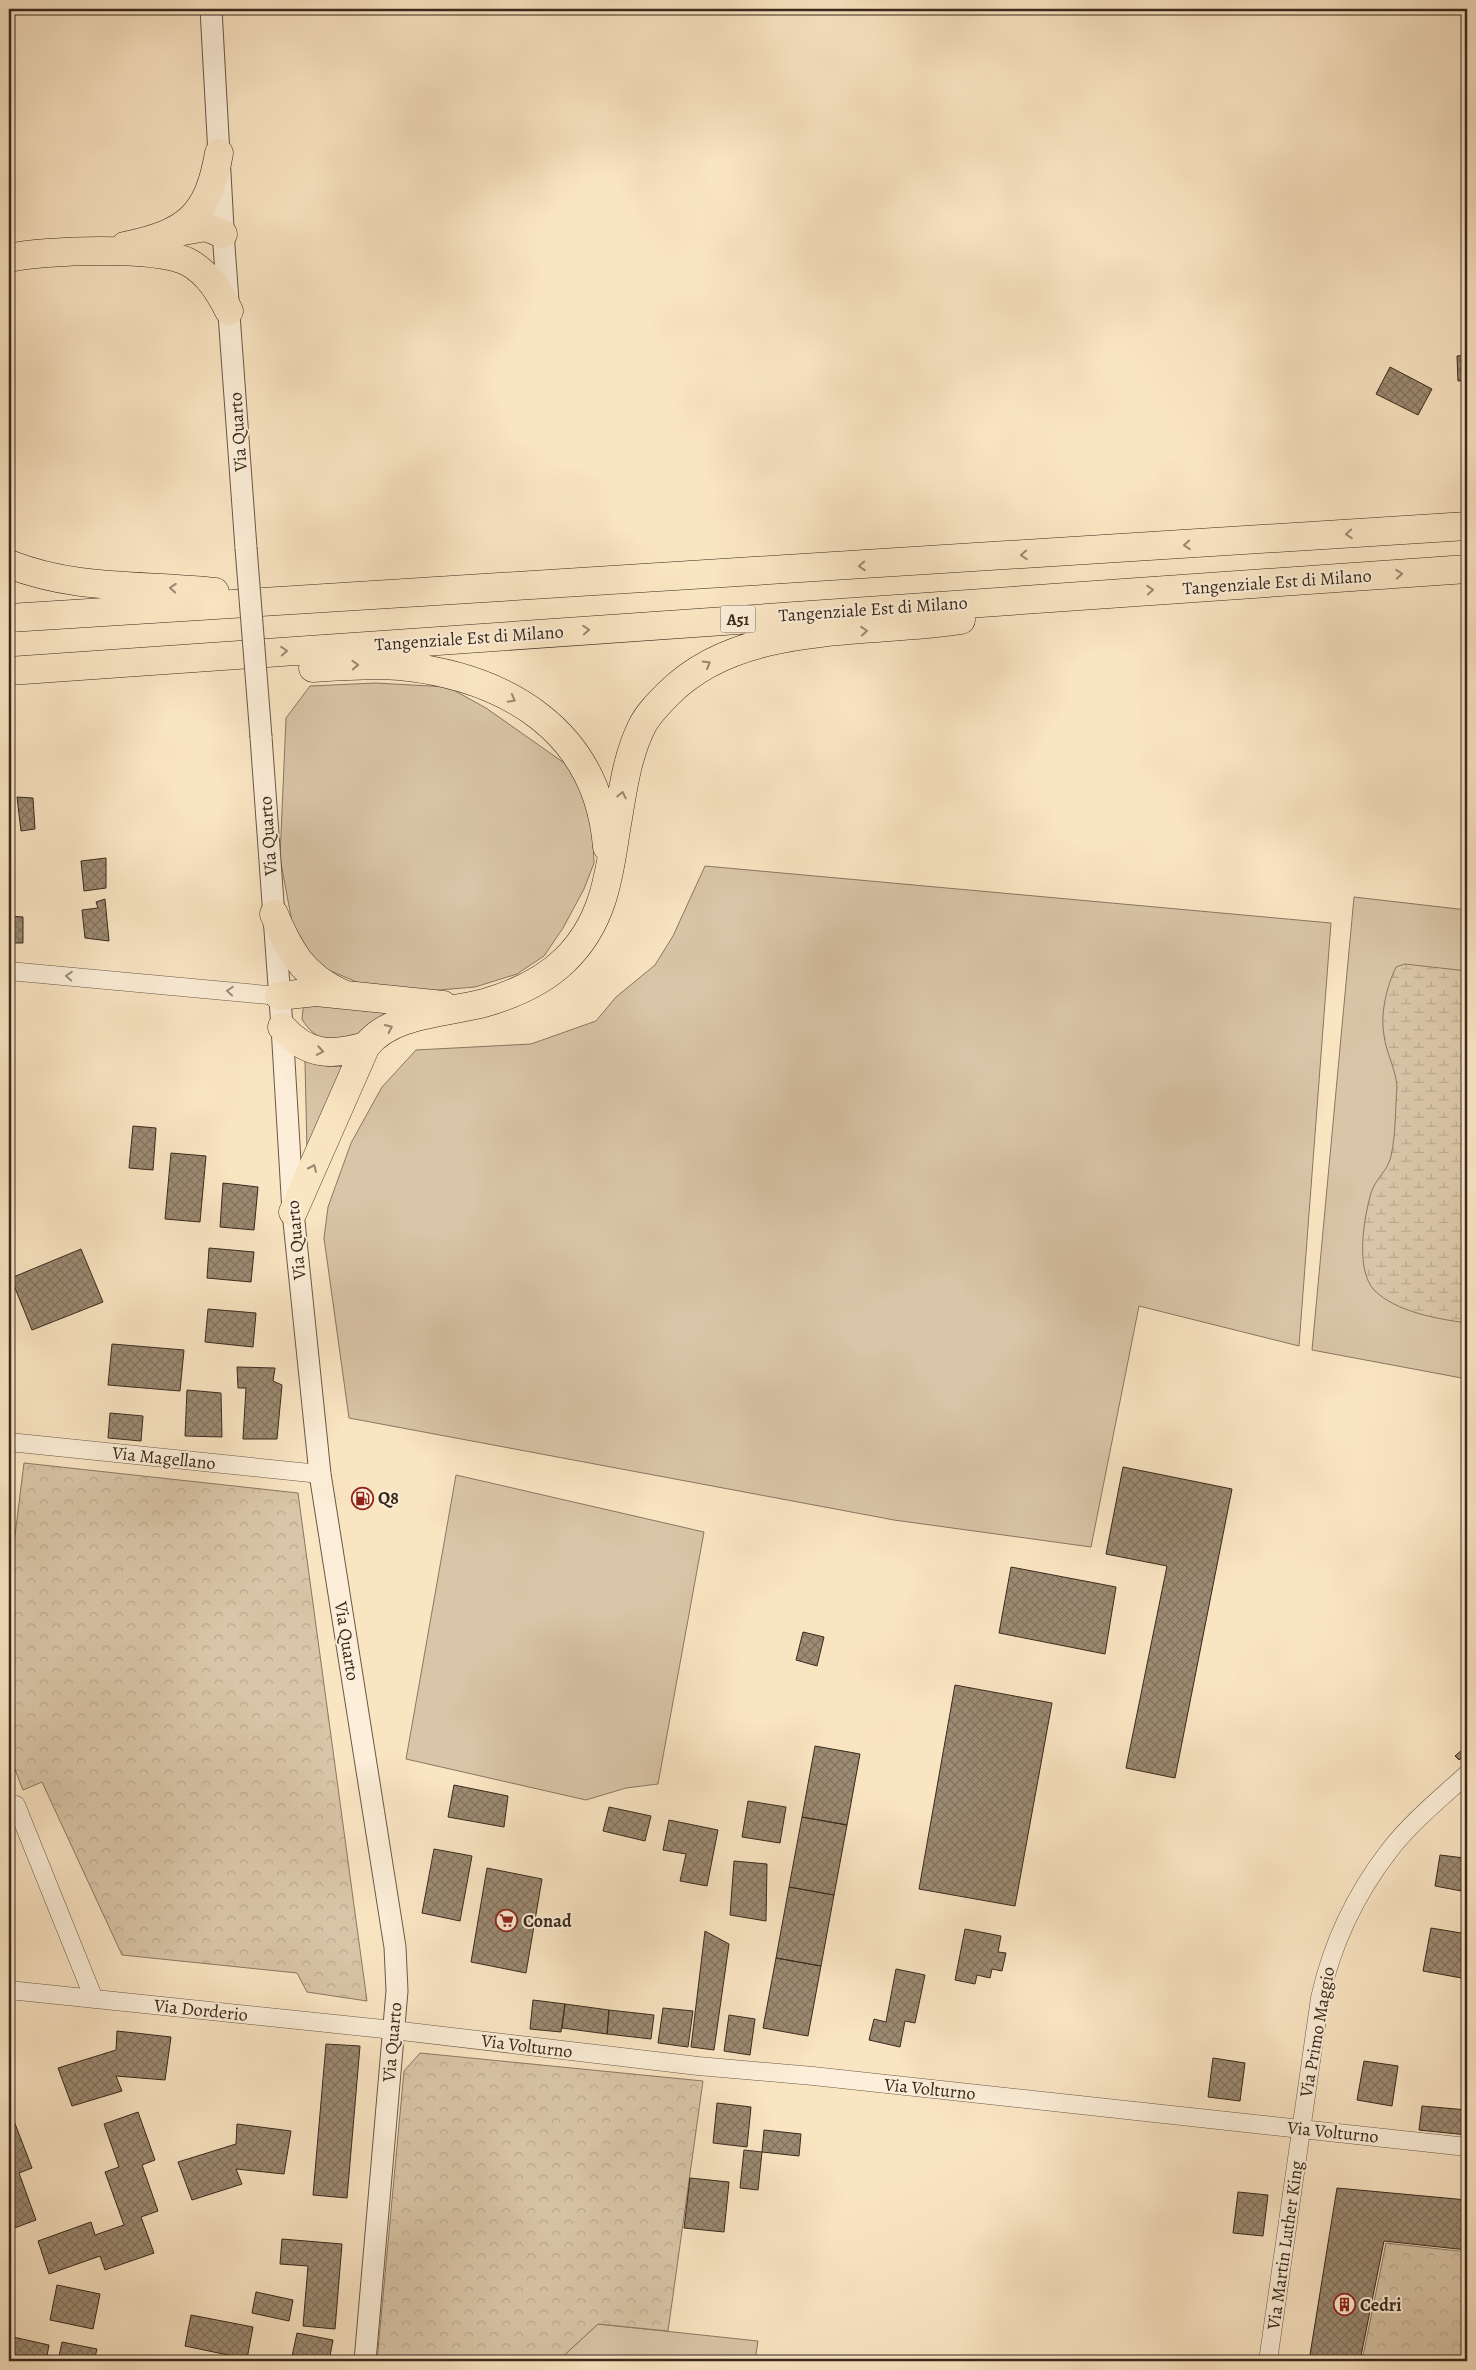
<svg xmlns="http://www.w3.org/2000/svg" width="1476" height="2370" font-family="Alegreya,serif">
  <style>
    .grass { fill: #d9c5a7; stroke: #897762 }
    .wetland { fill: url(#wetland-marsh); stroke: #897762 }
    .park { fill: url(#park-crowns); stroke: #897762 }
    .building { fill: url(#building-cross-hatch); stroke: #39291d }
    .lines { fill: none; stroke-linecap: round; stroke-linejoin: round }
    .minor-casing { stroke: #695846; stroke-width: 19 }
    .tertiary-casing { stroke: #695846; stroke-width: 23 }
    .motorway-casing { stroke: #39291d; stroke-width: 29 }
    .minor { stroke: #fceed8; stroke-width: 18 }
    .tertiary { stroke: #fceed8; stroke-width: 21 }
    .motorway { stroke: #fae5c3; stroke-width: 28 }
    .tertiary-bridge-casing { stroke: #695846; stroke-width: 23; stroke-linecap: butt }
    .tertiary-bridge { stroke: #fceed8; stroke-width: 21 }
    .oneway { stroke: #9a8770 }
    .oneway2 { stroke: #9a8c7a }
    .labels { text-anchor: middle; stroke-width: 4; stroke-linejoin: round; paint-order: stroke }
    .shield { fill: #fceed8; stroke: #746455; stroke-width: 1 }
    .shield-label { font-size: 16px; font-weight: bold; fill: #39291d }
    .street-label { font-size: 18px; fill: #39291d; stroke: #fceed8 }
    .poi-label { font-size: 18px; font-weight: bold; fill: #39291d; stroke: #fceed8; text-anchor: start }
  </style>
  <defs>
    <pattern id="wetland-marsh" width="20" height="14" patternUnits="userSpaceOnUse" patternTransform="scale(1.25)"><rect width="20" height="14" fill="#d9c5a7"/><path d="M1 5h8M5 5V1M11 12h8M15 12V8" fill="none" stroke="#bba98f"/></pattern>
    <pattern id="park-crowns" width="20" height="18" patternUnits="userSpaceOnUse" patternTransform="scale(1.25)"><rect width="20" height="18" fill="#d9c5a7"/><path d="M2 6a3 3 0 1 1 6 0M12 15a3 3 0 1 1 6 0" fill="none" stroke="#bba98f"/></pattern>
    <pattern id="building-cross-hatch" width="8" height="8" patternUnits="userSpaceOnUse" patternTransform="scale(1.25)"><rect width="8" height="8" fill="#9d8b73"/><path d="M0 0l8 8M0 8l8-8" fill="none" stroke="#81725e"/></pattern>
  </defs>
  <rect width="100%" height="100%" fill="#fae5c3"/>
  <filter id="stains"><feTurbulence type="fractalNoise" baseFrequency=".004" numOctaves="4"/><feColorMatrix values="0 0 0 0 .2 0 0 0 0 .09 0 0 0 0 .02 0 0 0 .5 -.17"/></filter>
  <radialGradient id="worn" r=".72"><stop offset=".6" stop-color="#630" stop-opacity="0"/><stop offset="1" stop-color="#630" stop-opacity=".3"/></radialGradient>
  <path class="grass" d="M375,683L448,687L486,708L570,767L592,818L594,863L584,889L563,928L544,956L517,974L475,987L427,991L359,983L317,965L292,922L280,858L286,718L310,686Z
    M705,866L1331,923L1299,1346L1139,1306L1091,1547L894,1520L349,1418L324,1238L328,1207L351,1143L382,1087L416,1050L531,1044L596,1021L616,997L655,965L673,936Z
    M1354,897L1467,910V1379L1312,1350Z
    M309,1002L377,1011L388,1014L364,1037C338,1039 317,1046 302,1019L303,1009Z
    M305,1061L327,1066H344L307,1151Z
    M456,1475L704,1532L658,1784L626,1788L586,1800L406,1759Z
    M598,2324L758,2341L755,2361H558Z"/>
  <path class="wetland" d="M1405,964L1467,971V1323C1438,1319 1396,1312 1374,1290C1355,1269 1364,1217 1371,1193C1375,1179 1388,1171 1391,1156C1396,1134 1395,1110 1397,1087C1396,1069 1386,1053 1384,1035C1380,1013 1387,986 1396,967Z"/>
  <path class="park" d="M24,1463L298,1493L367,2001L307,1992L297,1973L122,1955L42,1782L23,1790L9,1754V1584Z
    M420,2053L703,2081L668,2331L598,2324L558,2361H377L404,2071Z
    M1386,2243L1467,2252V2361H1362Z"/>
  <path class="building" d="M1467,355V380L1458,381L1457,356Z
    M1390,367L1432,389L1418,415L1376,394Z
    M17,797L33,798L35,829L21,831Z
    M106,858V888L84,891L81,861Z
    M105,899L109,941L85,938L82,910L98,908L96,902Z
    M9,916L23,917V943H9Z
    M133,1126L156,1128L153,1170L129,1168Z
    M171,1153L206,1156L200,1222L165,1219Z
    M223,1183L258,1187L254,1230L220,1227Z
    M209,1248L254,1252L251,1282L207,1278Z
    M81,1249L103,1302L32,1330L11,1278Z
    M208,1309L256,1313L253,1347L205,1342Z
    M112,1344L184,1350L180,1391L108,1385Z
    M237,1367L275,1368L273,1381L282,1385L277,1439H243L246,1388H238Z
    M187,1390L221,1393L222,1437L185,1436Z
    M110,1413L143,1416L141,1441L108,1438Z
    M1123,1467L1232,1489L1175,1778L1126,1768L1167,1566L1106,1554Z
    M1011,1567L1116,1587L1105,1654L999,1633Z
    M803,1632L824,1637L817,1666L796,1660Z
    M955,1685L1052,1703L1015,1906L919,1889Z
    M815,1746L860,1754L847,1825L802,1817Z
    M1462,1750L1465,1754L1459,1760L1455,1756Z
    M454,1785L508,1796L504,1827L448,1817Z
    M748,1801L786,1807L780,1843L742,1837Z
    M609,1807L651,1816L645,1841L603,1831Z
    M802,1817L847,1825L834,1895L789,1887Z
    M669,1820L718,1830L707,1886L680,1881L686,1854L663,1850Z
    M1467,1840V1892L1435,1886L1440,1855L1464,1858Z
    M434,1849L472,1856L460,1921L422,1913Z
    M734,1861L767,1864L766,1921L730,1915Z
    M487,1868L542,1879L526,1973L471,1962Z
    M789,1887L834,1895L821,1966L776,1958Z
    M1431,1928L1467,1934V1979L1423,1971Z
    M965,1929L1001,1936L998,1952L1006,1953L1002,1971L992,1969L990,1978L977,1975L975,1984L955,1980Z
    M705,1931L729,1944L714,2050L691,2047Z
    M776,1958L821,1966L808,2036L763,2028Z
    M896,1969L925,1975L915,2023L905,2021L900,2047L869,2040L874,2019L886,2022Z
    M533,2000L565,2004L561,2032L530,2029Z
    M565,2004L609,2010L607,2034L562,2028Z
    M663,2008L693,2011L688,2047L658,2043Z
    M609,2010L654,2015L651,2039L607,2034Z
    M729,2015L755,2019L750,2055L724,2051Z
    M117,2031L171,2037L165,2080L116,2076L122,2091L72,2106L58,2068L116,2050Z
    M326,2044L360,2046L347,2198L313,2195Z
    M1213,2058L1245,2063L1240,2101L1208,2097Z
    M1364,2061L1398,2066L1392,2106L1357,2100Z
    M717,2103L751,2107L747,2147L713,2143Z
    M1422,2106L1467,2110V2135L1419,2130Z
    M138,2112L155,2160L142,2165L158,2211L141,2217L154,2253L105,2270L100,2256L49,2274L38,2241L91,2222L95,2235L124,2225L105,2172L119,2167L104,2124Z
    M14,2121L32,2168L19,2173L36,2220L9,2230V2123Z
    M237,2124L291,2131L284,2174L236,2169L242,2184L192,2200L178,2162L236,2144Z
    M764,2130L801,2134L799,2156L762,2152Z
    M744,2150L762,2152L758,2190L740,2188Z
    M690,2178L729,2182L724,2232L684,2228Z
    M1337,2188L1467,2200V2250L1384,2241L1360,2361H1309Z
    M1238,2192L1268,2195L1263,2236L1233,2233Z
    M282,2239L342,2244L335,2329L303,2326L308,2266L280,2264Z
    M57,2285L100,2294L93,2329L50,2320Z
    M256,2292L293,2300L289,2321L252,2313Z
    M191,2315L253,2327L247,2359L185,2346Z
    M297,2333L333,2340L329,2361H291Z
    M13,2337L49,2345L46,2361H9Z
    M62,2342L97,2349L94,2361H58Z"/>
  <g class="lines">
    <defs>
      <path id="minor" d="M9,971L279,996
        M9,1442L320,1474
        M16,1805L94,1999
        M9,1990L393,2030L698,2066L813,2076L1467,2147
        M1268,2361L1320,1998C1332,1944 1355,1895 1389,1851C1411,1822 1441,1798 1467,1774"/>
      <path id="tertiary" d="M211,9L224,246L246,548
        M261,737L282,1027L293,1212L320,1474L395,1947L397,1991L365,2361"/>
      <path id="motorway" d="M172,233L206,227L223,234
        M125,246C186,233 208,217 219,153
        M9,258C45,250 156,246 188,262C208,273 219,291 229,311
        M9,564C77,591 144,584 215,592
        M9,618L1467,526
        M313,668C342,666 371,664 400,666C507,677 598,731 607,847
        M9,671L1467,569
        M274,914C289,950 303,976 341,993
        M279,996L316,992L443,1005
        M282,1027C307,1056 332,1056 366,1046
        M293,1212L366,1046C392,1013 446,1013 484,1003C512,995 542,982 564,961C602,925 609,879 616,830C622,796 626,758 642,726C648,714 658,704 668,694C741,620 865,635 961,620"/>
    </defs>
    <use href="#minor" class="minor-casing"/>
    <use href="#tertiary" class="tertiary-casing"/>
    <use href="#motorway" class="motorway-casing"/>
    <use href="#minor" class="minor"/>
    <use href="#tertiary" class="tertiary"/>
    <use href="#motorway" class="motorway"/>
    <defs>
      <path id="tertiary-bridge" d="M246,548L261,737"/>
    </defs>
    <use href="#tertiary-bridge" class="tertiary-bridge-casing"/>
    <use href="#tertiary-bridge" class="tertiary-bridge"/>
  </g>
  <defs><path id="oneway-chevron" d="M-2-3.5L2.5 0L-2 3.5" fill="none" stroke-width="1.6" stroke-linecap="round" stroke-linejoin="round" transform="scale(1.25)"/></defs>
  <g class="oneway">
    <use href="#oneway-chevron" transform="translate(1349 534) rotate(176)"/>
    <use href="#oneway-chevron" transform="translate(1187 545) rotate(176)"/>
    <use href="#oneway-chevron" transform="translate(1024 555) rotate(176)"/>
    <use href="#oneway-chevron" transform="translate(862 566) rotate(176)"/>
    <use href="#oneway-chevron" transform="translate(1399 574) rotate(-4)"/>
    <use href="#oneway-chevron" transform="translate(173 588) rotate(-176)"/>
    <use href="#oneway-chevron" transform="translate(1150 590) rotate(-4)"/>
    <use href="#oneway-chevron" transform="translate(586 630) rotate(-4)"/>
    <use href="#oneway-chevron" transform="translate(864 631) rotate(-5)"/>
    <use href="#oneway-chevron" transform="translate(284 651) rotate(-4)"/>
    <use href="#oneway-chevron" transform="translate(707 664) rotate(-30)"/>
    <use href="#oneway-chevron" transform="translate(355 665) rotate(-2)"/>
    <use href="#oneway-chevron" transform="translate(512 699) rotate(28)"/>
    <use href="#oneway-chevron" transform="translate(622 795) rotate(-78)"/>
    <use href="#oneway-chevron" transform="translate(389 1028) rotate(-25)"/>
    <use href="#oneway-chevron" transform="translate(320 1051) rotate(10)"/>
    <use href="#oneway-chevron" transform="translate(313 1168) rotate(-66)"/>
  </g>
  <g class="oneway2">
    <use href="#oneway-chevron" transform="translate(69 976) rotate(-175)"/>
    <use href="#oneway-chevron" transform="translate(230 991) rotate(-175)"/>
  </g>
  <defs>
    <symbol id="fuel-ring" viewBox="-11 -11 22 22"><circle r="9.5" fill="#fceed8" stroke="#8f2418" stroke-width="1.5"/><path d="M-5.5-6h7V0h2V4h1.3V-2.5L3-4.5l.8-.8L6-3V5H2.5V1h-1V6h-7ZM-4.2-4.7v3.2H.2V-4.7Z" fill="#8f2418"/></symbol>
    <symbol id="supermarket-ring" viewBox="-11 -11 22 22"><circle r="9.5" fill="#fceed8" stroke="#8f2418" stroke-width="1.5"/><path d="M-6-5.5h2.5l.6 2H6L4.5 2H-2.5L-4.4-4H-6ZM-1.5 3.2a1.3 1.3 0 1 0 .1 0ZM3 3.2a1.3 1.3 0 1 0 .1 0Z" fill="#8f2418"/></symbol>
    <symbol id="building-ring" viewBox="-11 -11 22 22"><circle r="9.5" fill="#fceed8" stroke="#8f2418" stroke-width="1.5"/><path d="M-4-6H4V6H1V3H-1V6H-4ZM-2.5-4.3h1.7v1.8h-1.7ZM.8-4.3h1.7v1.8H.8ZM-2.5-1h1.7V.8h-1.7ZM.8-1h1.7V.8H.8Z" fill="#8f2418"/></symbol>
  </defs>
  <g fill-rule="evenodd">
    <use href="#fuel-ring" x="350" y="1486" width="25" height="25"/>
    <use href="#supermarket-ring" x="494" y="1908" width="25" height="25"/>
    <use href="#building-ring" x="1332" y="2292" width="25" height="25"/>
  </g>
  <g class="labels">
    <rect class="shield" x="720.5" y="605.5" width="35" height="27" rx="4"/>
    <g class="shield-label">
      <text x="738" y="625">A51</text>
    </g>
    <g class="street-label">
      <text transform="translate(238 432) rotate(-94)" y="6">Via Quarto</text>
      <text transform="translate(1277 582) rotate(-4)" y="6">Tangenziale Est di Milano</text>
      <text transform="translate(873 609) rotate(-4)" y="6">Tangenziale Est di Milano</text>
      <text transform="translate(469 638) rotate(-4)" y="6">Tangenziale Est di Milano</text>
      <text transform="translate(268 836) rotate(-94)" y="6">Via Quarto</text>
      <text transform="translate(296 1240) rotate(-95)" y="6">Via Quarto</text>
      <text transform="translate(164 1458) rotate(6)" y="6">Via Magellano</text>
      <text transform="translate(347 1641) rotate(81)" y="6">Via Quarto</text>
      <text transform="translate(201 2010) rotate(6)" y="6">Via Dorderio</text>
      <text transform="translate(1317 2032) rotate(-80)" y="6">Via Primo Maggio</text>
      <text transform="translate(392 2042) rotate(-85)" y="6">Via Quarto</text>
      <text transform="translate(527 2046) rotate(7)" y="6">Via Volturno</text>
      <text transform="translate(930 2089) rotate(6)" y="6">Via Volturno</text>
      <text transform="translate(1333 2132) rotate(6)" y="6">Via Volturno</text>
      <text transform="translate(1285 2245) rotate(-82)" y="6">Via Martin Luther King</text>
    </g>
    <g class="poi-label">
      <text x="378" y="1504">Q8</text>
      <text x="523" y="1927">Conad</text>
      <text x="1360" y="2311">Cedri</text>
    </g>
  </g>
  <rect width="1476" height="2370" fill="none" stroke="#fae5c3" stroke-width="30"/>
  <rect x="10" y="10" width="1456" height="2350" fill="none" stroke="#39291d" stroke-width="2.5"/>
  <rect x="15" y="15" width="1446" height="2340" fill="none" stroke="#39291d"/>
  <rect width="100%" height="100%" filter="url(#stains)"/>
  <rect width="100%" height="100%" fill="url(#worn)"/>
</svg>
